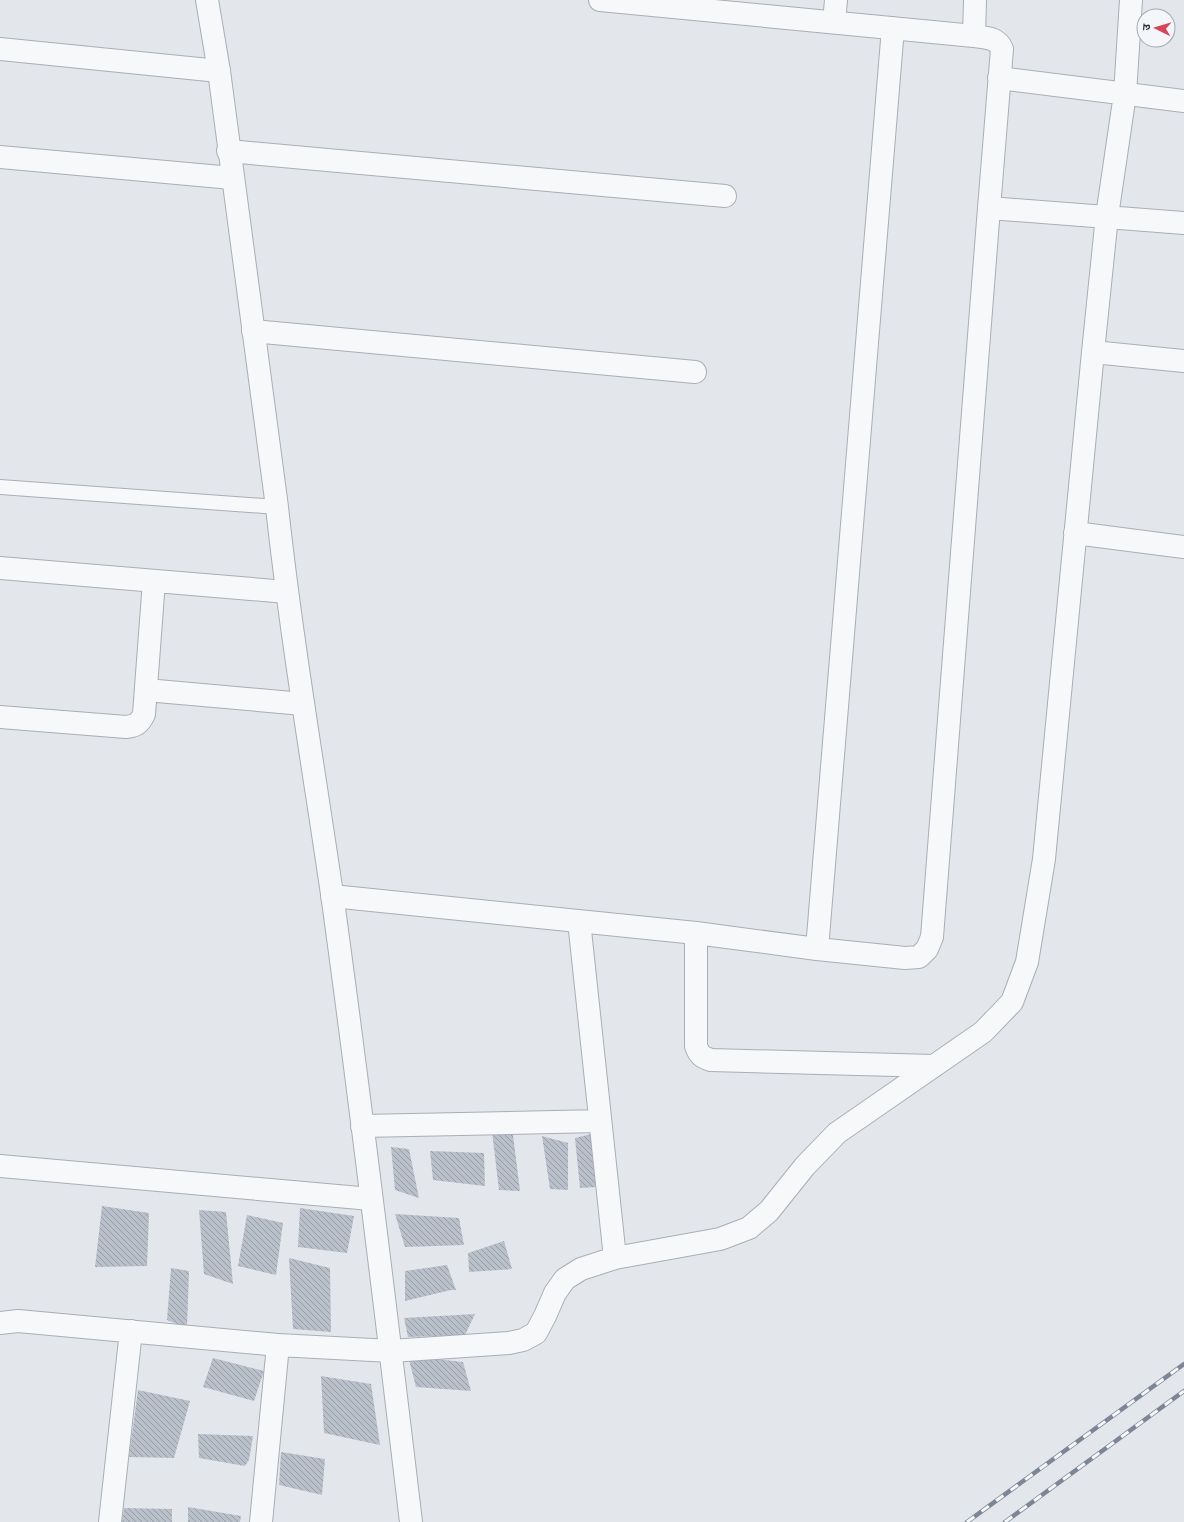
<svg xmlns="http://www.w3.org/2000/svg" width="1184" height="1522" font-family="Barlow,'Noto Sans Devanagari',sans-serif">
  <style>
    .building { fill: url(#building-back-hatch) }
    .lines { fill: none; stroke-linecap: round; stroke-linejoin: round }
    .service-casing { stroke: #a8aeb7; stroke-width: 16 }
    .minor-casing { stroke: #a8aeb7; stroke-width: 24 }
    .tertiary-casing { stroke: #a8aeb7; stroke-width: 24 }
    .service { stroke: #f7f8fa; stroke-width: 14 }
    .minor { stroke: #f7f8fa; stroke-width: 22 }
    .tertiary { stroke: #f7f8fa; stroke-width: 22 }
    .rail-casing { stroke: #7c8697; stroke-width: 4.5 }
    .rail { stroke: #f4f6f9; stroke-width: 3; stroke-dasharray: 9; stroke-linecap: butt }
  </style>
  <defs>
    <pattern id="building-back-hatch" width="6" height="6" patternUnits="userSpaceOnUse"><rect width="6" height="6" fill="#bac0ca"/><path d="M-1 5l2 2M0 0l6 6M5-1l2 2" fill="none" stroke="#979da6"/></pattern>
  </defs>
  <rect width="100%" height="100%" fill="#e3e7ec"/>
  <path class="building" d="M492,1132L513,1135L520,1191L499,1190Z
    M591,1134L596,1187L580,1188L575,1138Z
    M542,1136L568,1143V1190L550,1189Z
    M391,1147L409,1149L419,1198L395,1190Z
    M430,1151L484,1153L485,1186L433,1180Z
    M102,1206L149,1213L147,1266L95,1267Z
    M300,1208L354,1216L347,1253L298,1247Z
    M199,1210L226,1212L233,1284L204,1274Z
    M395,1214L459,1218L464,1245L405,1247Z
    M247,1215L283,1223L276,1275L238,1266Z
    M504,1241L512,1269L469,1272L468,1253Z
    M289,1258L330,1268L331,1332L293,1329Z
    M447,1265L456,1290H451L405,1301V1271Z
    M171,1268L189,1271L187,1328L167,1320Z
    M475,1314L465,1335L408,1337L404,1318Z
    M408,1356L463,1362L471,1391L416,1387Z
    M213,1358L264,1371L254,1401L203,1387Z
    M321,1376L371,1384L380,1445L324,1433Z
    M138,1390L190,1401L174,1458L129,1457Z
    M198,1434L253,1436L249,1460L245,1466L199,1458Z
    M281,1452L325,1459L322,1495L279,1485Z
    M188,1507L241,1516L240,1522H188Z
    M124,1508L172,1509V1522H122Z"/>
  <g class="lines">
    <defs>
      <path id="service" d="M0,487L277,507"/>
      <path id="minor" d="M600,0L974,36C986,38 997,37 1002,49L989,208L1184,223
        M834,22L836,0
        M974,36L975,0
        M0,49L219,71
        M999,78L1184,101
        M228,151L725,196
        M0,157L232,178
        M253,331L695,372
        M1093,352L1184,361
        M1075,533L1184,547
        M0,568L287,592
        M146,690L303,704
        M0,717L126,727C136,726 140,723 144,714L154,581
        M332,896L696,933L817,949L893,28
        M579,921L615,1258
        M696,933V1046C699,1055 702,1057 711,1060L934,1066
        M817,949L905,958L919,957L927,949L932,937L989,208
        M362,1126L600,1121
        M0,1166L371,1199
        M0,1323L18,1321L278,1345L391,1351L509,1343L523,1340L536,1333L545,1316L555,1293L565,1279L581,1269L615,1258L720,1239L749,1228L769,1211L805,1166L837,1133L983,1032L1012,1002L1027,962L1044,859L1093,352L1107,216L1125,94L1131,0
        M110,1522L131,1331
        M261,1522L278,1345"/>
      <path id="tertiary" d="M207,0L219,71L277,507C291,636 313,765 332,894C361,1103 386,1312 411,1522"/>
    </defs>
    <use href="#service" class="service-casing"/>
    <use href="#minor" class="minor-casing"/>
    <use href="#tertiary" class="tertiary-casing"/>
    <use href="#service" class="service"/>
    <use href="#minor" class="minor"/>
    <use href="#tertiary" class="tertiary"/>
    <defs>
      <path id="rail" d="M967,1522L1184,1364
        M1005,1522L1184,1391"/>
    </defs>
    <use href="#rail" class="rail-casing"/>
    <use href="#rail" class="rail"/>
  </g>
  <g transform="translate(1156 28) rotate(275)"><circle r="19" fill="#f4f6f9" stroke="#a3a8b1"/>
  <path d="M0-3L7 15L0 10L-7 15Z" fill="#d5445b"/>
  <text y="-6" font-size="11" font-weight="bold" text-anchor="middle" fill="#2a3446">उ</text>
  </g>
</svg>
